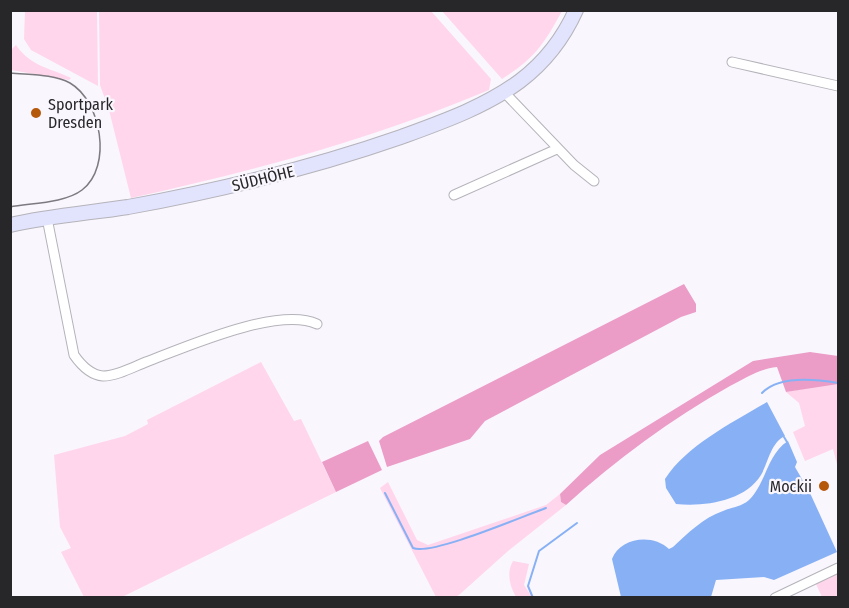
<svg xmlns="http://www.w3.org/2000/svg" width="849" height="608" font-family="'Fira Sans Condensed',sans-serif">
  <style>
    .green { fill: #ffd6eb }
    .forest { fill: #eb9dc7 }
    .water { fill: #87b1f4 }
    .lines { fill: none; stroke-linecap: round; stroke-linejoin: round }
    .stream { stroke: #87b1f4; stroke-width: 2 }
    .street-casing { stroke: #b5b3ba; stroke-width: 11 }
    .secondary-casing { stroke: #b5b3ba; stroke-width: 16 }
    .street { stroke: #fff; stroke-width: 9 }
    .secondary { stroke: #e2e3fd; stroke-width: 14 }
    .tram { stroke: #7d7b80; stroke-width: 1.5 }
    .poi-dot { fill: #b65809; stroke: #f9f6fe; stroke-width: 2 }
    .labels { text-anchor: middle; stroke-width: 4.5; stroke-linejoin: round; paint-order: stroke }
    .poi-label { font-size: 16px; fill: #272629; stroke: #f9f6fe; text-anchor: start }
    .street-label { font-size: 16px; fill: #272629; stroke: #f9f6fe }
  </style>
  <rect width="100%" height="100%" fill="#f9f6fe"/>
  <path class="green" d="M25,11H97L98,86L31,50L24,39Z
    M99,11H431L491,79L489,90C373,139 254,171 131,198L109,110L100,85Z
    M442,11H562C544,44 535,58 502,79Z
    M16,45C30,66 50,68 71,78L69,80L11,70V50Z
    M261,362L294,421L301,419L336,492L122,597H84L61,552L71,548L60,527L54,455L125,436L148,424L147,420Z
    M834,383L838,384V468L833,449L805,461L793,432L805,426L799,403L786,392Z
    M388,482L417,540L428,545L546,505L560,494L561,502L566,505L508,551L459,595L455,597H436L380,488Z
    M513,561L529,564L524,585L532,597H516C510,586 506,573 513,561Z
    M838,573V597H822L816,584Z"/>
  <path class="forest" d="M684,284L696,304V312L681,317L485,421L470,439L387,467L379,441L383,437Z
    M810,352L838,356V384L786,392L777,367C759,369 746,378 730,386C671,419 616,460 566,505L561,502L560,494L600,455L753,361Z
    M368,441L382,470L336,492L322,462Z"/>
  <path class="water" d="M767,402L785,436C771,442 768,463 761,475C745,501 705,507 676,504L666,488L665,479C687,445 732,423 767,402Z
    M788,441L797,462L795,467L810,493L837,552L774,580L764,577L716,580L711,597H621L612,559C620,538 652,533 669,549L673,547C688,533 703,518 723,511C732,507 741,507 749,500C766,484 767,454 788,441Z"/>
  <g class="lines">
    <path class="stream" d="M762,393C779,375 815,379 838,383
      M784,437L787,442
      M385,493L413,548C431,556 523,516 546,508
      M533,598L528,586L539,551L577,523"/>
    <defs>
      <path id="street" d="M732,62L838,86
        M504,92L574,165L594,181
        M454,195L557,149
        M47,218L74,355C81,365 90,375 103,376C117,376 133,367 146,362C186,347 278,306 317,324
        M775,598L838,568"/>
      <path id="secondary" d="M10,225C49,216 89,213 128,207C221,190 312,168 401,137C442,122 485,107 520,81C545,62 563,39 576,10"/>
    </defs>
    <use href="#street" class="street-casing"/>
    <use href="#secondary" class="secondary-casing"/>
    <use href="#street" class="street"/>
    <use href="#secondary" class="secondary"/>
    <path class="tram" d="M10,73C29,75 53,74 70,83C101,101 113,166 82,190C65,203 32,203 10,207"/>
  </g>
  <g class="poi-dot">
    <circle cx="36" cy="113" r="6"/>
    <circle cx="824" cy="486" r="6"/>
  </g>
  <g class="labels">
    <g class="poi-label">
      <text x="48" y="110">Sportpark<tspan x="48" dy="18">Dresden</tspan></text>
      <text x="812" y="492" text-anchor="end">Mockii</text>
    </g>
    <g class="street-label">
      <text transform="translate(263 178) rotate(-14)" y="6">SÜDHÖHE</text>
    </g>
  </g>
  <rect width="849" height="608" fill="none" stroke="#272629" stroke-width="24"/>
</svg>
